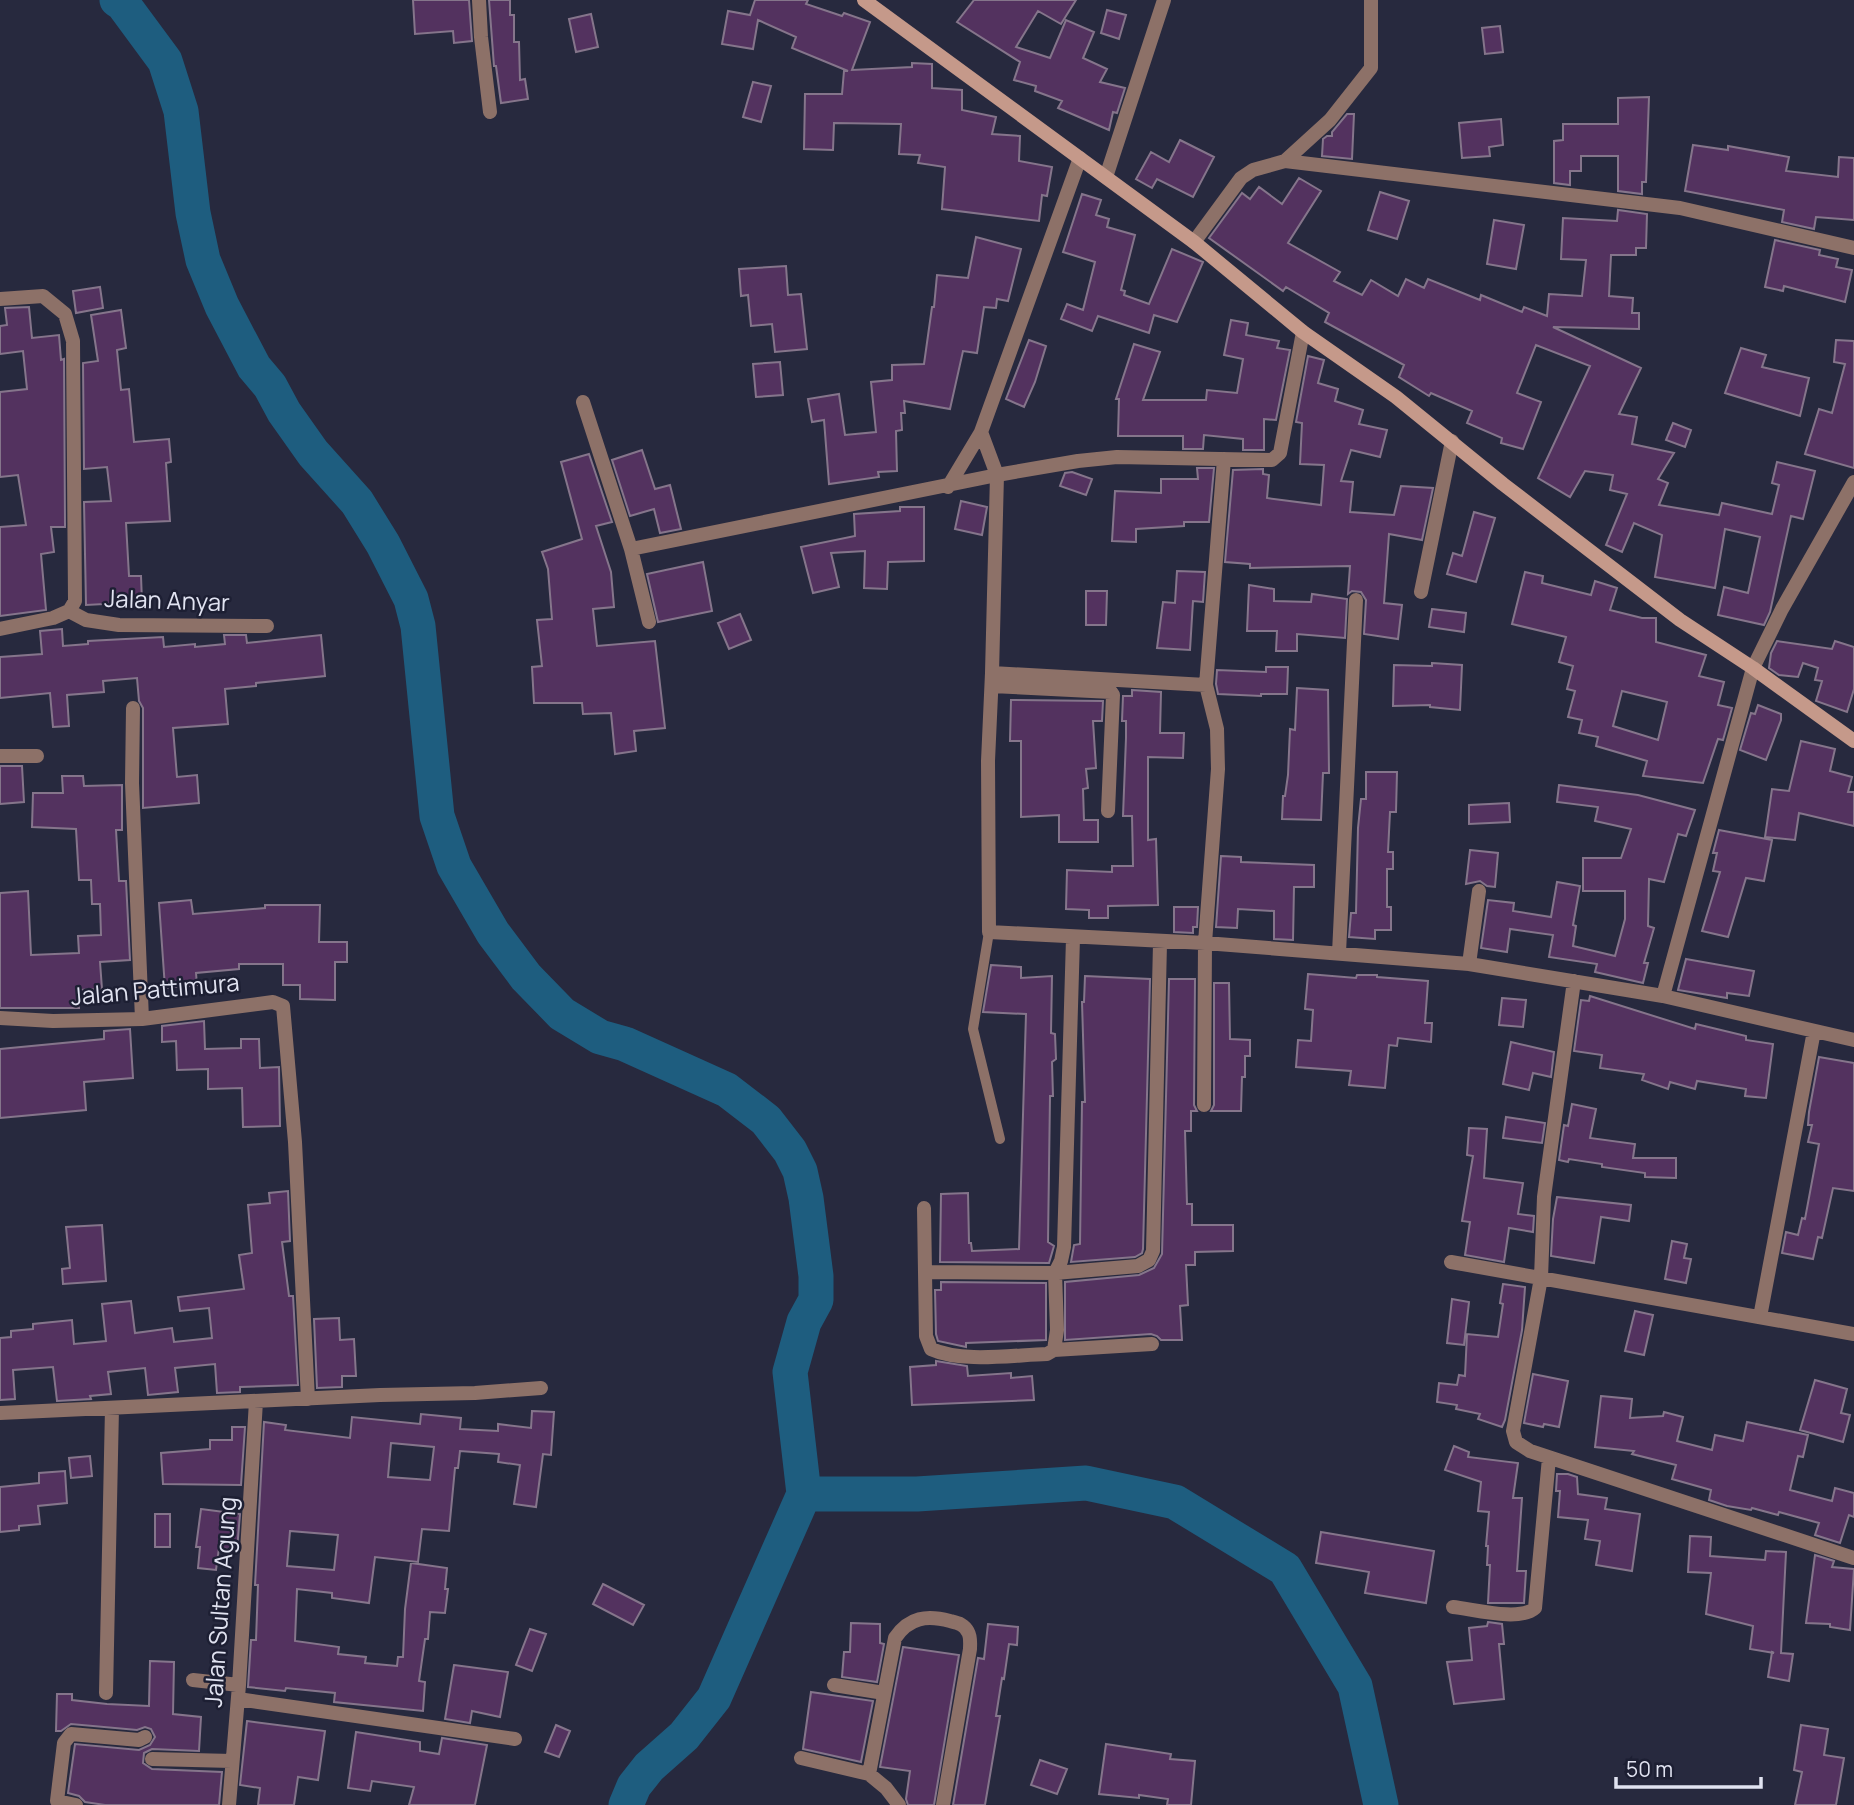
<svg xmlns="http://www.w3.org/2000/svg" width="1854" height="1805" font-family="Manrope,sans-serif">
  <style>
    .lines { fill: none; stroke-linecap: round; stroke-linejoin: round }
    .river { stroke: #1e5d7f; stroke-width: 35 }
    .building { fill: #53325f; stroke: #85758b; stroke-width: 2; fill-rule: evenodd }
    .lane { stroke: #8d7168; stroke-width: 10 }
    .street { stroke: #8d7168; stroke-width: 14 }
    .secondary { stroke: #c5998a; stroke-width: 14 }
    .labels { text-anchor: middle; stroke-width: 5; stroke-linejoin: round; paint-order: stroke }
    .street-label { font-size: 24px; fill: #e1e3f1; stroke: #1d1f33 }
  </style>
  <rect width="100%" height="100%" fill="#27293e"/>
  <g class="lines">
    <path class="river" d="M117,0L123,4L165,61L181,111L193,213L203,260L222,306L254,367L270,386L284,412L313,453L357,502L383,544L411,599L418,626L437,816L454,866L493,933L526,977L562,1014L600,1037L625,1044L727,1090L766,1120L790,1151L800,1171L806,1198L816,1276V1300L804,1322L790,1372L804,1494L714,1698L684,1736L649,1767L634,1786L626,1805
      M804,1494H917L1086,1483L1175,1502L1285,1569L1355,1686L1381,1805"/>
  </g>
  <path class="building" d="M413,0H469L472,41L454,43L453,31L415,34Z
    M489,0H510V15H514V42H519L520,80L525,79L528,99L501,103L496,66H494Z
    M755,0H808L806,4L842,16L844,13L870,22L852,70L912,67V63L932,64V88L962,90V110L996,117L992,134L1020,136L1019,161L1052,167L1047,196L1042,195L1039,221L942,209L945,167L918,163L920,155L899,154L901,124L834,123L833,150L804,149L805,94H842L844,71H848L792,48L796,37L758,20L753,49L722,44L728,11L750,15Z
    M974,0H1076L1061,24L1038,11L1016,47L1050,58L1066,20L1094,32L1083,58L1107,69L1100,82L1125,88L1117,113L1113,112L1109,130L1058,108L1062,101L1035,91L1036,86L1014,80L1020,62L957,22Z
    M1107,10L1126,15L1119,39L1101,33Z
    M591,14L598,47L576,52L569,19Z
    M1500,26L1503,52L1485,54L1482,28Z
    M753,82L771,86L761,122L743,117Z
    M1649,97L1646,182H1642V194L1618,191V156H1581V171H1570V185L1554,183V141L1563,140V124H1618V98Z
    M1347,114H1354L1352,159L1322,156L1323,139L1327,136H1332V132Z
    M1501,119L1503,145L1489,147L1490,156L1462,158L1459,123Z
    M1180,140L1214,157L1193,197L1157,179L1152,188L1136,179L1151,152L1169,162Z
    M1693,145L1728,150V146L1789,157L1786,171L1838,177L1839,157L1854,158V220L1816,217L1814,229L1782,222L1784,210L1685,191Z
    M1299,178L1321,191L1288,243L1340,272L1334,281L1362,295L1371,280L1398,296L1406,279L1424,288L1428,279L1480,300L1481,295L1522,312L1524,307L1547,316L1549,294L1582,296L1586,260L1561,259L1563,218L1617,221L1618,210L1647,214L1646,248H1636V255H1611L1609,296L1633,298L1632,313H1639V329L1553,327L1641,368L1619,414L1637,417L1632,444L1674,453L1658,479L1668,483L1659,505L1719,515L1722,503L1772,514L1779,485L1772,483L1777,462L1815,471L1803,519L1791,516L1770,612L1764,625L1718,615L1724,587L1748,593L1760,537L1725,529L1715,588L1655,577L1662,535L1634,523L1622,552L1606,545L1627,494L1610,490L1613,475L1585,471L1570,497L1538,478L1590,366L1536,345L1517,393L1541,402L1523,449L1501,443L1502,438L1467,423L1472,411L1431,393L1429,396L1399,377L1404,365L1325,322L1329,313L1286,287L1283,291L1209,238L1242,193L1250,199L1259,187L1282,204Z
    M1380,192L1409,201L1397,239L1368,230Z
    M1082,194L1101,200L1096,215L1109,219L1107,227L1135,235L1121,290L1125,291L1124,295L1149,304L1172,249L1203,262L1177,322L1154,315L1149,333L1098,316L1092,331L1061,319L1067,304L1083,310L1095,262L1063,252Z
    M1494,220L1524,225L1516,269L1487,264Z
    M976,237L1021,249L1008,301L997,299L996,308L984,307L977,353L963,351L950,409L904,401L905,413H901L902,430L896,431L897,471L878,472L879,477L829,484L824,420L812,422L808,399L839,394L845,435L876,432L871,382L892,380V365L924,364L932,307H934L937,275L968,278Z
    M1775,240L1820,250L1819,255L1838,259L1836,267L1852,270L1845,302L1784,286L1783,291L1765,287Z
    M786,266L788,295L801,294L807,349L775,352L772,324L751,326L748,295L741,296L739,269Z
    M100,287L103,308L76,313L73,291Z
    M29,307L32,338L59,335L61,360L64,359L65,527H51L54,552L41,554L46,610L0,616V527L26,525L18,475L0,477V392L27,389L23,351L0,354V326L7,325L5,308Z
    M121,310L126,348L117,350L121,390L129,389L134,442L169,439L171,462L166,463L170,521L126,523L129,576H141L142,602L86,605L84,502L111,501L107,467L84,469L83,363L98,361L91,315Z
    M1231,320L1248,323L1246,335L1279,341L1277,348L1290,350L1276,420L1264,419V450H1243V439L1204,435L1203,449H1183V436H1118L1119,399H1116L1134,344L1160,352L1143,400H1206L1207,390L1237,393L1243,359L1224,355Z
    M1029,340L1046,346L1035,382L1024,407L1006,399Z
    M1836,340L1854,341V468L1805,454L1819,409L1832,413L1845,364L1834,362Z
    M1741,348L1766,355L1762,367L1809,378L1800,416L1725,393Z
    M1308,356L1324,360L1318,383L1338,389L1335,401L1363,410L1359,424L1387,430L1380,457L1351,450L1341,481L1353,482L1350,512L1394,515L1401,486L1433,488L1422,540L1389,534L1384,603L1402,605L1398,639L1364,634L1366,600L1361,592L1352,591L1348,594L1350,566L1250,568V564L1225,562L1233,470L1263,469V474L1269,475L1267,498L1321,505L1324,465L1300,464L1302,423L1296,422Z
    M780,362L783,395L756,397L753,364Z
    M1673,423L1691,430L1685,447L1666,440Z
    M642,450L655,489L670,485L681,529L660,533L654,509L630,516L612,460Z
    M589,454L612,522L596,526L611,572L614,607L593,609L597,646L655,641L665,728L634,731L636,751L615,754L611,713L583,714L582,703H534L532,667L542,666L537,620L552,619L548,569L542,552L582,539L561,462Z
    M1197,468H1214L1209,522H1184V526L1136,529V542L1112,541L1115,491L1161,493V479H1198Z
    M1072,472L1092,479L1086,495L1060,486L1065,473Z
    M961,501L987,507L982,535L955,529Z
    M900,507H924V561L888,562L887,589L864,588L865,551L831,553L839,587L813,593L801,547L855,536L854,514L900,511Z
    M1474,512L1495,518L1476,582L1447,574L1453,553L1462,556Z
    M703,562L712,611L658,622L647,574Z
    M1177,571L1205,572L1203,602L1193,601L1190,650L1157,648L1163,602L1175,603Z
    M1525,572L1543,576L1542,583L1591,595L1595,581L1617,588L1610,610L1642,618H1656V642L1706,655L1699,676L1724,682L1718,705L1732,708L1723,740L1718,739L1703,783L1643,776L1647,761L1596,746L1598,737L1579,733L1582,720L1568,717L1575,691L1567,689L1573,666L1559,662L1566,637L1512,624ZM1622,691L1667,702L1658,740L1613,726Z
    M1249,585L1274,589V601L1311,602L1312,594L1347,599L1345,638L1297,634V651H1276L1277,631H1247Z
    M1086,591H1107L1106,625H1086Z
    M1432,609L1466,613L1464,632L1429,627Z
    M740,614L751,640L729,649L718,623Z
    M62,629L63,646L88,644V641L163,637L164,647L195,644V647L225,644L224,635H246L247,643L321,635L325,676L256,683V686L225,689L228,724L173,728L177,777L197,775L199,803L143,808V708L139,701L137,678L103,681L104,692L67,695L69,726L53,727L50,693L0,698V657L42,654L40,631Z
    M1777,641L1832,649L1835,641L1854,647V689L1847,712L1816,701L1822,681L1815,680L1818,668L1803,663L1798,677L1779,675L1769,668L1771,653Z
    M1432,663L1462,665L1460,710L1430,707V705L1393,706L1394,665L1432,666Z
    M1266,667H1288L1287,694H1261V696L1218,694L1216,684L1217,670L1266,672Z
    M1297,688L1328,690L1329,773H1323L1321,820L1282,819L1283,796H1285L1288,775L1290,729L1295,730Z
    M1132,690L1161,692L1160,733H1184L1183,758L1148,757V840L1156,839L1158,905L1108,906V918H1089V910L1066,909L1067,870L1112,872V866H1133L1132,816H1123L1126,738V721H1122L1123,696H1132Z
    M1011,700L1103,701L1102,721H1093L1096,768L1086,769L1088,788L1083,789L1084,820H1098V842H1059V815L1021,817V741H1010Z
    M1758,705L1781,714V720L1766,760L1740,750L1751,713L1755,714Z
    M1801,741L1835,749L1830,771L1852,777L1848,792H1854V826L1799,813L1795,840L1765,837L1772,789L1789,791Z
    M0,766H22L24,802L0,804Z
    M1366,772H1397L1396,812H1390L1388,852H1393V869H1387V907H1391V930H1375V939L1349,937L1351,913H1356L1358,828L1361,799H1366Z
    M62,776H83L84,786L122,785V830H116L119,881H126L130,960L100,962L102,989L78,990L79,1008H0V893L28,891L31,955L79,953L78,936L101,935L100,904H92L91,880H79L76,829L32,827L33,793H63Z
    M1559,785L1638,795L1695,810L1686,836L1678,834L1664,882L1649,879L1648,926L1654,928L1644,963H1648L1643,983L1595,972L1597,964L1549,957L1553,935L1510,929L1507,952L1481,948L1488,900L1514,903L1513,911L1551,917L1557,882L1580,886L1573,925L1576,926L1573,946L1615,956L1625,919V891H1583V858H1621L1631,829L1595,821L1598,807L1557,802Z
    M1509,803L1510,822L1469,824V805Z
    M1719,830L1772,840L1764,881L1746,878L1728,937L1702,931L1720,872L1713,871L1717,853H1713Z
    M1470,850L1498,853L1495,887L1487,886L1480,881L1466,884Z
    M1221,856L1241,857V862L1314,865V887H1294L1293,940L1274,939V911L1238,909L1237,928L1216,927Z
    M191,900L193,914L265,908V905H320L319,942H347V962H335V1000L300,999V985H283V964H239V969L196,973L197,985L165,988L159,903Z
    M1174,907H1198L1197,927H1193V933L1174,932Z
    M1686,959L1754,971L1749,996L1727,993V998L1678,990Z
    M991,965L1021,967V978L1052,976L1051,1033L1055,1034L1056,1059L1052,1062L1053,1096H1050L1048,1242L1054,1246L1049,1263L940,1262L941,1194L968,1193L969,1243H971L972,1251L1019,1249L1026,1014L983,1012Z
    M1308,974L1356,978L1357,975H1377V977L1428,981L1425,1023H1432L1431,1042L1398,1038L1397,1046L1389,1045L1385,1088L1349,1085L1351,1071L1296,1067L1298,1040L1311,1041L1313,1010L1305,1009Z
    M1085,976L1150,979L1143,1249L1142,1253L1135,1257L1071,1262L1074,1245L1080,1244L1082,1102H1085L1082,1002H1084Z
    M1169,979H1195L1194,1105L1197,1111H1191V1131H1185L1187,1204H1192V1225H1233V1251L1195,1252V1265H1186L1188,1305L1180,1306L1182,1340H1161L1157,1336L1151,1334L1065,1340V1282L1139,1275L1154,1268L1162,1254Z
    M1214,983H1229L1230,1039L1250,1040V1056H1245V1077H1242L1241,1111H1211L1214,1105Z
    M1590,996L1695,1029L1696,1024L1746,1036V1040L1773,1044L1766,1098L1745,1096L1746,1089L1697,1081L1695,1089L1670,1082L1668,1089L1642,1080L1644,1074L1600,1068L1602,1055L1574,1051L1581,1000L1589,1001Z
    M1502,998L1526,1000L1523,1027L1499,1025Z
    M204,1021L205,1049L241,1048V1039H259L260,1068L279,1067L280,1126L243,1127L242,1088L208,1089V1069L177,1070L176,1041L162,1042V1026Z
    M130,1029L133,1078L84,1082L86,1110L0,1118V1049L104,1039V1031Z
    M1511,1042L1554,1052L1551,1077L1533,1073L1529,1090L1503,1084Z
    M1819,1057L1854,1063V1191L1833,1188L1822,1238L1818,1237L1813,1259L1782,1253L1786,1232L1798,1235L1802,1218L1805,1219L1819,1144L1808,1142L1812,1125H1808L1809,1112Z
    M1572,1104L1596,1109L1590,1138L1635,1144L1633,1158H1676V1178L1645,1177V1173L1602,1167V1164L1569,1159L1568,1162L1559,1160L1564,1125L1568,1126Z
    M1506,1117L1545,1123L1542,1143L1503,1138Z
    M1469,1128L1487,1129L1484,1178L1523,1183L1518,1214L1534,1216L1533,1232L1509,1228L1504,1262L1465,1255L1470,1222L1462,1221L1473,1156L1467,1155Z
    M288,1191L290,1241L282,1242L289,1296H293L298,1385L240,1387V1392L217,1393L215,1364L175,1368L178,1392L148,1395L145,1368L108,1372L111,1394L90,1396L91,1399L57,1401L53,1367L13,1370L15,1399L0,1400V1338L11,1337V1331L33,1329V1324L72,1320L74,1344L106,1341L102,1304L131,1301L135,1333L172,1328L174,1342L212,1338L209,1308L180,1311L178,1297L244,1289L239,1255L252,1253L248,1205L270,1203L269,1193Z
    M1557,1197L1631,1205L1629,1221L1601,1217L1594,1263L1551,1256L1553,1219Z
    M102,1225L106,1281L63,1284L62,1269L70,1268L66,1227Z
    M1672,1241L1687,1244L1684,1258L1691,1259L1686,1283L1665,1279Z
    M941,1282L1046,1283V1340L966,1343V1347L938,1341L936,1334L935,1290H941Z
    M1503,1284L1525,1287L1522,1330L1505,1420L1502,1427L1478,1419L1480,1414L1456,1409L1457,1405L1437,1402L1439,1383L1457,1385L1459,1375L1465,1376L1467,1334L1498,1337L1503,1304L1500,1303Z
    M1452,1299L1469,1302L1464,1345L1447,1343Z
    M1635,1311L1653,1315L1644,1355L1625,1351Z
    M339,1318L340,1340L354,1339L356,1376H342V1387L317,1388L314,1319Z
    M936,1361L967,1366L968,1376L1011,1373V1378L1032,1376L1034,1400L912,1405L910,1367L936,1365Z
    M1533,1374L1568,1381L1559,1427L1544,1424L1543,1427L1524,1423Z
    M1815,1380L1847,1389L1841,1413L1850,1415L1843,1442L1800,1430Z
    M1601,1396L1632,1399L1630,1418L1663,1416L1664,1412L1683,1417L1677,1441L1712,1450L1715,1435L1743,1441L1747,1422L1808,1435L1803,1457L1798,1456L1790,1490L1832,1501L1835,1488L1854,1493V1517L1849,1515L1840,1543L1815,1535L1819,1523L1779,1512L1778,1515L1752,1508L1751,1510L1727,1506L1709,1500L1711,1490L1672,1479L1676,1465L1632,1454L1634,1451L1595,1447Z
    M532,1411L554,1412L551,1455L543,1454L536,1507L514,1504L520,1465L498,1462L499,1454L460,1451L458,1468H455L449,1531L422,1529L418,1562L375,1557L369,1603L332,1598V1593L297,1589L295,1641L339,1647L338,1654L366,1657L365,1663L397,1666L398,1657H403L405,1609L411,1563L447,1568L445,1589H448L445,1613L430,1612L428,1639H425L419,1681L425,1682L423,1711L334,1702L335,1693L286,1688L285,1691L248,1687L251,1640H256L258,1585H255L264,1422L286,1425L285,1430L350,1438L352,1417L420,1424L421,1414L461,1418L460,1429L498,1431V1424L531,1428ZM391,1443L434,1447L430,1480L388,1477ZM290,1531L338,1535L334,1570L287,1566Z
    M232,1427H245L241,1485L163,1484L161,1453L210,1449V1440H232Z
    M1454,1446L1469,1452L1468,1457L1518,1463L1513,1498H1522L1517,1571H1526L1524,1603H1488L1490,1565H1487L1488,1546H1486L1489,1512L1478,1511L1481,1482L1445,1470Z
    M90,1456L92,1476L71,1478L69,1458Z
    M65,1471L67,1503L38,1506L40,1524L19,1526V1530L0,1532V1487L39,1483V1473Z
    M1557,1474H1568L1577,1477L1578,1494L1607,1498L1605,1509L1640,1514L1632,1571L1596,1565L1600,1541L1585,1539L1588,1520L1558,1517L1560,1491H1556Z
    M201,1509L240,1514L237,1550L219,1548L216,1570L198,1568L200,1547H196Z
    M155,1514H170V1547H155Z
    M1321,1532L1434,1551L1426,1603L1365,1593L1369,1572L1316,1563Z
    M1690,1536L1711,1537L1710,1556L1765,1560L1766,1551L1786,1552L1781,1653L1793,1654L1789,1681L1768,1677L1772,1652L1774,1653L1750,1649L1753,1626L1706,1614L1711,1573L1688,1572Z
    M1815,1555L1834,1561L1832,1567L1854,1569L1850,1630L1830,1627V1624L1806,1623Z
    M603,1584L644,1605L633,1625L593,1604Z
    M1488,1622L1502,1624L1504,1644H1499L1504,1699L1454,1704L1447,1662L1472,1660L1469,1628L1487,1626Z
    M851,1623L880,1624V1643L884,1644L877,1682L842,1677L844,1652H850Z
    M988,1624L1018,1627L1017,1645L1009,1644L1004,1679L1002,1678L996,1716H1000L985,1805H953L978,1658L984,1659Z
    M530,1629L546,1634L532,1671L516,1665Z
    M903,1647L959,1655L934,1805H908L906,1799L910,1771L880,1767Z
    M150,1661L174,1662L173,1714L201,1717L199,1751L152,1749L144,1753L143,1763L152,1769L222,1772L219,1805H105L85,1802L79,1796L68,1793L75,1744L139,1750L150,1745L155,1737L151,1729L145,1727L137,1730L71,1724L61,1731H56L57,1694H72V1700L107,1704L149,1706Z
    M454,1665L508,1672L500,1717L472,1711L470,1723L445,1719Z
    M811,1692L873,1701L861,1762L803,1749Z
    M247,1721L325,1731L318,1780L298,1777L294,1805H258L260,1788L240,1785Z
    M556,1725L570,1731L559,1757L545,1752Z
    M1801,1725L1828,1729L1824,1755L1844,1758L1836,1805H1795L1802,1772L1794,1770Z
    M356,1732L420,1742V1751L439,1754L442,1738L487,1745L475,1805H409L414,1787L372,1781L370,1791L348,1788Z
    M1106,1744L1171,1754L1170,1759L1195,1761L1191,1805H1167L1168,1799L1139,1795V1798L1099,1794Z
    M1040,1760L1067,1769L1057,1794L1031,1785Z"/>
  <g class="lines">
    <path class="lane" d="M989,932L973,1029L1000,1139"/>
    <path class="street" d="M479,0L481,37L490,112
      M1080,158L981,432L997,475L992,673L988,761L989,932L1205,943L1469,964L1663,996L1854,1040
      M1285,161L1330,120L1371,68V0
      M1106,177L1164,0
      M1194,242L1241,178L1253,170L1285,161L1680,208L1854,248
      M0,299L43,296L65,314L73,341L75,601L69,611
      M583,402L631,549L649,622
      M948,487L981,432
      M631,549L997,475L1078,461L1117,457L1272,460L1280,453L1303,332
      M1421,592L1452,441
      M69,611L86,620L119,625L267,626
      M0,629L53,618L69,611
      M992,673L1206,685
      M992,686L1111,692L1113,695L1108,811
      M133,708L132,783L142,1019
      M0,756H37
      M1339,953L1356,600
      M1469,964L1479,891
      M1574,981L1544,1197L1541,1278L1513,1431L1516,1442L1530,1451L1854,1558
      M1663,996L1753,668L1782,609L1854,482
      M0,1018L53,1021L142,1019L273,1002L283,1006L295,1142L308,1399
      M1204,1105L1205,943L1218,769L1217,729L1206,685L1224,459
      M924,1208L926,1336L931,1349C962,1363 1012,1355 1047,1354L1054,1350L1057,1330L1055,1273L1061,1261L1064,1247L1073,938
      M1451,1262L1854,1334
      M927,1272L1055,1273L1138,1266L1149,1260L1153,1251L1160,943
      M1760,1317L1814,1031
      M1054,1350L1152,1344
      M0,1413L380,1395L475,1393L541,1388
      M1453,1607C1473,1609 1520,1622 1535,1608L1549,1458
      M193,1680L239,1685
      M834,1685L884,1693
      M106,1693L112,1408
      M238,1699L515,1739
      M801,1758L869,1774
      M152,1759L232,1761
      M76,1805L57,1801L64,1743L71,1734L139,1740L145,1737
      M229,1805L239,1685L256,1401
      M899,1805L886,1788L869,1774L895,1638C909,1617 927,1615 950,1621C958,1623 964,1624 968,1632C971,1637 970,1644 970,1649L943,1805"/>
    <path class="secondary" d="M864,0L1194,242L1303,332L1396,397L1503,484L1680,620L1753,668L1854,741"/>
  </g>
  <g class="labels">
    <g class="street-label">
      <text transform="translate(167 601) rotate(2)" y="8">Jalan Anyar</text>
      <text transform="translate(155 990) rotate(-5)" y="8">Jalan Pattimura</text>
      <text transform="translate(221 1602) rotate(-86)" y="8">Jalan Sultan Agung</text>
    </g>
  </g>
  <path d="M1616 1777v10h145v-10" fill="none" stroke="#e1e3f1" stroke-width="3.5"/>
  <text x="1626" y="1777" font-size="21" fill="#e1e3f1" stroke="#1d1f33" stroke-width="5" paint-order="stroke">50 m</text>
</svg>
